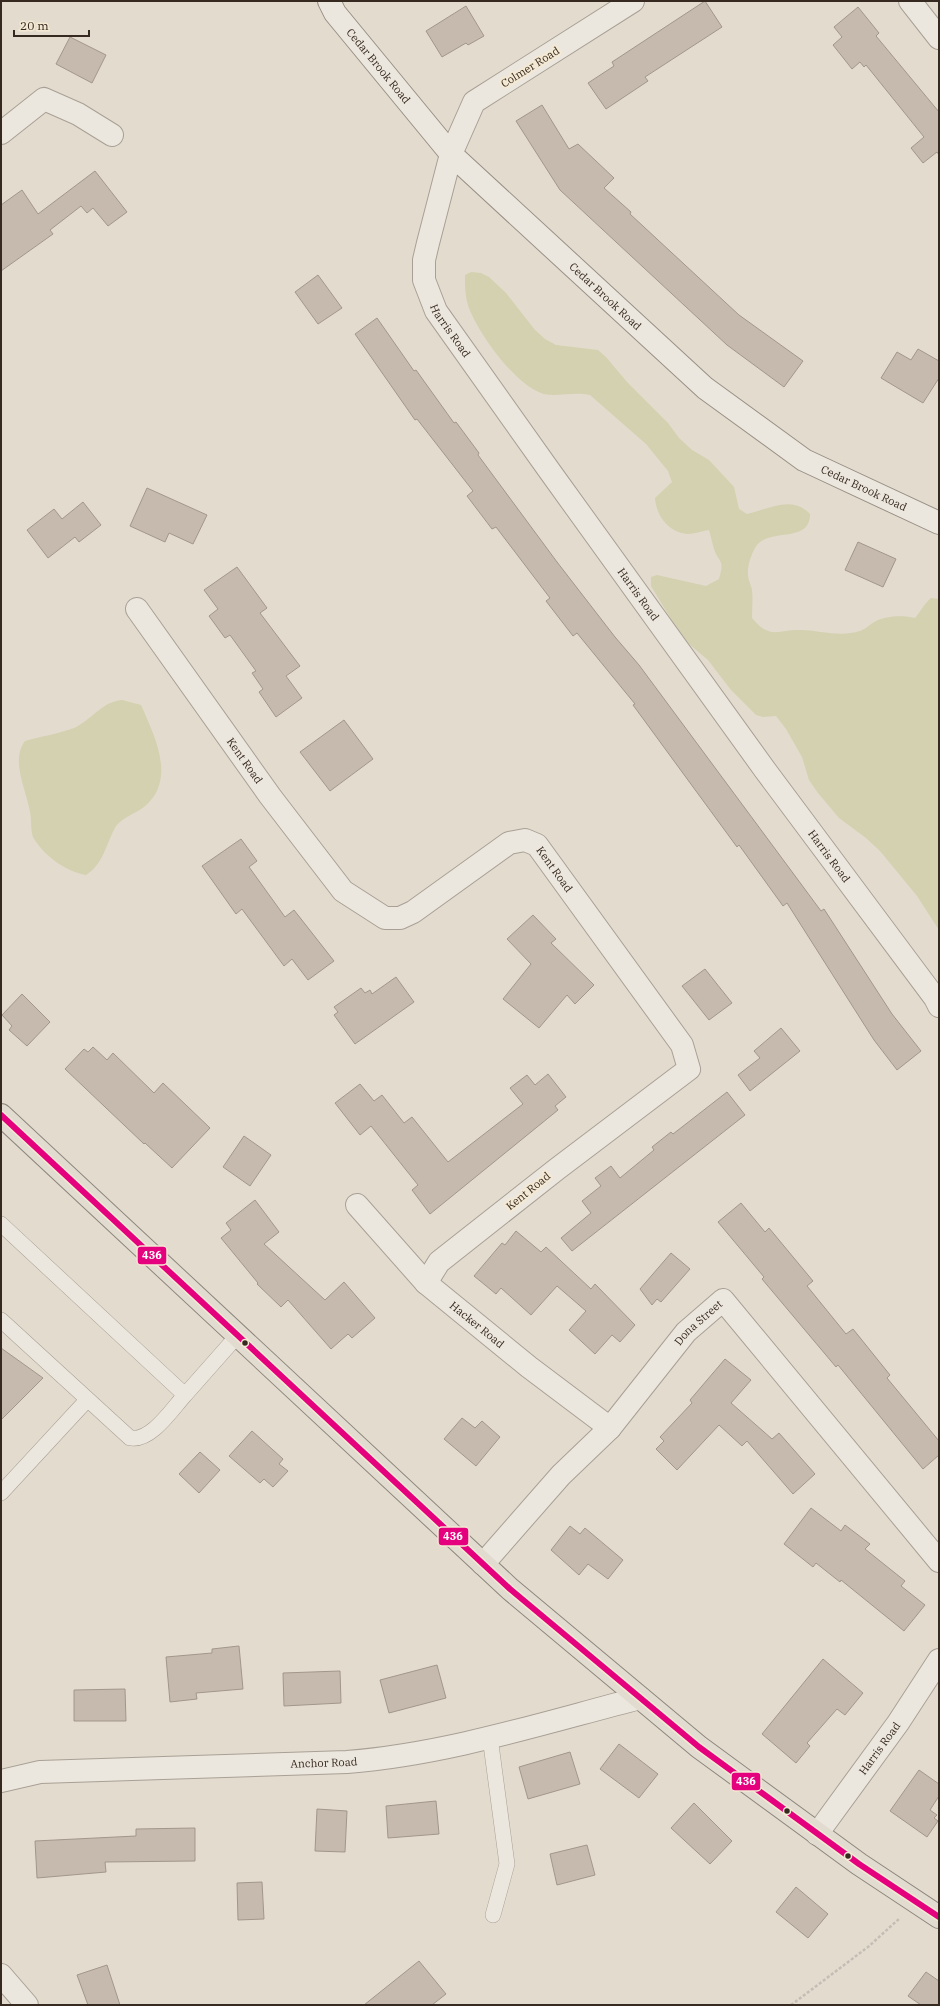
<svg xmlns="http://www.w3.org/2000/svg" width="940" height="2006" font-family="'IBM Plex Serif',serif">
  <style>
    .green { fill: #d3d1b0 }
    .building { fill: #c6baae; stroke: #a3978c }
    .lines { fill: none; stroke-linecap: round; stroke-linejoin: round }
    .lane-casing { stroke: #a8a096; stroke-width: 16 }
    .street-casing { stroke: #a8a096; stroke-width: 24 }
    .secondary-casing { stroke: #989086; stroke-width: 24 }
    .primary-casing { stroke: #8e867d; stroke-width: 24 }
    .path { stroke: #c4bdb5; stroke-width: 2.5; stroke-dasharray: 3 2; stroke-linecap: butt }
    .lane { stroke: #ece7de; stroke-width: 15 }
    .street { stroke: #ece7de; stroke-width: 22 }
    .secondary { stroke: #ece7de; stroke-width: 22 }
    .primary { stroke: #e2dcd0; stroke-width: 22 }
    .bus-1-casing { stroke: #f4e9d3; stroke-width: 9 }
    .bus-1 { stroke: #e5007d; stroke-width: 6 }
    .bus-dot { fill: #36291f; stroke: #f4e9d3; stroke-width: 1.5 }
    .labels { text-anchor: middle; stroke-width: 4; stroke-linejoin: round; paint-order: stroke }
    .street-label { font-size: 11px; fill: #36291f; stroke: #f4e9d3 }
    .line-badge { stroke: #f4e9d3; stroke-width: 1.5 }
    .badge-label { font-size: 11px; text-anchor: middle; font-weight: bold; fill: #fff }
  </style>
  <rect width="100%" height="100%" fill="#e3dbcd"/>
  <path class="green" d="M471,272L481,273L489,277L506,293L535,330L545,339L556,345L598,350L606,357L627,382L668,423L679,438L692,450L709,460L734,487L739,509L747,514C769,509 792,495 810,514C810,545 767,526 755,548C751,555 747,567 748,575C748,580 751,585 752,590C753,599 752,609 752,618C756,622 760,628 766,630C775,635 786,630 796,630C818,629 838,638 860,631C866,629 870,624 876,621C886,616 903,615 915,618C921,611 924,604 931,598L939,599V930L917,896L880,851L866,838L839,818L818,793L809,780L802,757L786,729L776,716L763,717L756,715L731,690L708,660L689,644L674,624L651,586V577L657,575L706,586L719,579C725,558 719,564 714,549C712,543 711,536 709,530C702,531 694,534 687,534C668,532 656,515 655,498L672,482L668,471L646,444L590,395C574,391 554,398 541,393C514,383 479,334 469,308C465,297 465,286 465,275Z
    M122,700L141,705C155,737 177,780 144,807C136,813 122,818 116,826C106,843 104,864 86,875C65,871 46,857 34,839C30,832 32,820 30,812C27,791 10,761 25,741C42,736 58,734 74,728C92,720 101,702 122,700Z"/>
  <path class="building" d="M705,1L722,27L645,77L648,81L606,109L588,83L614,66L612,62Z
    M466,6L484,36L468,45L466,43L442,57L426,31Z
    M858,7L879,33L876,36L939,112V155L937,152L923,163L911,148L924,137L866,65L864,67L860,62L852,69L833,45L842,37L834,27Z
    M70,37L106,55L92,83L56,64Z
    M542,105L569,149L578,144L614,178L604,188L631,212L630,214L739,315L803,361L784,387L727,345L560,190L516,121Z
    M95,171L127,212L108,226L93,208L87,213L81,206L50,230L53,234L1,271V205L22,190L38,214Z
    M318,275L342,308L318,324L295,292Z
    M377,318L414,371L416,370L454,423L456,422L479,453L478,455L557,562L615,637L639,665L821,911L824,909L892,1014L921,1051L897,1070L874,1040L787,903L783,906L739,845L737,847L633,705L635,704L577,633L573,636L546,601L550,598L496,527L492,529L467,496L473,491L417,419L415,420L355,334Z
    M918,349L939,361V378L923,403L881,378L897,352L911,360Z
    M147,488L207,515L193,544L169,533L165,542L130,526Z
    M83,502L101,525L79,542L75,537L48,558L27,530L54,509L62,519Z
    M858,542L896,559L883,587L845,570Z
    M237,567L267,608L260,613L300,666L286,676L302,698L276,717L259,692L263,689L252,673L256,671L230,635L225,638L209,616L218,609L204,590Z
    M344,720L373,759L330,791L300,752Z
    M241,839L257,861L249,867L285,917L294,910L334,961L308,980L292,959L284,966L242,909L236,914L202,866Z
    M533,915L556,939L551,943L594,985L575,1004L567,995L539,1028L503,999L531,964L507,939Z
    M705,969L732,1003L709,1020L682,986Z
    M396,977L414,1002L355,1044L334,1015L338,1012L334,1007L361,988L365,993L370,990L372,994Z
    M22,994L50,1022L27,1046L9,1030L12,1026L2,1015Z
    M781,1028L800,1051L750,1091L738,1075L760,1058L754,1051Z
    M93,1047L107,1060L113,1053L154,1093L163,1083L210,1128L172,1168L145,1143L144,1144L65,1069L84,1049L88,1052Z
    M548,1074L566,1097L555,1106L558,1110L430,1214L412,1190L418,1185L371,1126L360,1135L335,1103L360,1084L374,1101L382,1095L404,1123L412,1117L448,1162L523,1104L510,1088L527,1075L535,1085Z
    M727,1092L745,1115L572,1251L561,1238L591,1213L582,1201L601,1186L595,1178L611,1166L620,1178L654,1150L652,1147L671,1132L673,1134Z
    M244,1136L271,1155L250,1186L223,1167Z
    M255,1200L279,1232L264,1244L325,1300L344,1282L375,1318L352,1338L348,1334L331,1349L288,1300L281,1307L257,1284L258,1283L221,1238L231,1230L226,1223Z
    M741,1203L765,1232L769,1228L813,1281L807,1286L846,1334L853,1329L890,1375L887,1378L939,1441V1455L923,1469L838,1365L836,1367L762,1279L764,1277L718,1222Z
    M516,1231L541,1252L546,1247L591,1289L595,1284L635,1325L620,1342L612,1335L595,1354L569,1330L586,1311L557,1286L531,1315L501,1288L496,1294L474,1276L502,1243L505,1245Z
    M671,1253L690,1269L661,1302L657,1299L652,1305L640,1289Z
    M1,1348L43,1378L1,1420Z
    M725,1359L751,1380L731,1403L772,1439L779,1433L815,1474L793,1494L747,1441L742,1446L719,1425L677,1470L656,1449L664,1441L660,1437L692,1403L690,1400Z
    M462,1418L475,1428L482,1421L500,1437L476,1466L444,1439Z
    M252,1431L283,1459L279,1464L288,1471L273,1487L264,1479L260,1483L229,1456Z
    M200,1452L220,1470L199,1493L179,1474Z
    M811,1508L841,1531L845,1525L870,1544L865,1549L905,1581L901,1586L925,1605L904,1631L841,1580L840,1582L816,1563L813,1567L784,1544Z
    M570,1526L580,1534L585,1528L623,1560L608,1579L588,1564L579,1575L551,1550Z
    M239,1646L243,1689L196,1693L197,1699L170,1702L166,1657L212,1653V1649Z
    M823,1659L863,1693L845,1715L837,1709L807,1743L810,1746L796,1763L762,1734Z
    M437,1665L446,1698L389,1713L380,1680Z
    M340,1671L341,1703L284,1706L283,1673Z
    M125,1689L126,1721H74V1690Z
    M619,1744L658,1774L639,1798L600,1769Z
    M570,1752L580,1784L528,1799L519,1767Z
    M919,1770L939,1784V1796L930,1810L937,1815L934,1818L938,1821L927,1837L890,1811Z
    M436,1801L439,1834L388,1838L386,1806Z
    M694,1803L732,1841L710,1864L671,1828Z
    M317,1809L347,1811L345,1852L315,1851Z
    M195,1828V1861L105,1862L106,1872L37,1878L35,1841L136,1836V1829Z
    M587,1845L595,1875L557,1885L550,1854Z
    M262,1882L264,1919L238,1920L237,1883Z
    M796,1887L828,1914L808,1938L776,1912Z
    M419,1961L446,1994L432,2005H364Z
    M107,1965L120,2005H88L77,1975Z
    M926,1972L939,1981V2005H921L908,1996Z"/>
  <g class="lines">
    <defs>
      <path id="lane" d="M1,1224L185,1395L238,1335
        M1,1320L130,1438C151,1442 172,1409 185,1395
        M1,1493L87,1400
        M490,1737L507,1864L493,1915"/>
      <g id="street">
        <path id="s1" d="M633,1L474,102L451,154L428,243L424,260V280L436,311L551,473L765,770L935,998L939,1006"/>
        <path d="M910,1L939,38"/>
        <path d="M1,133L44,99L78,114L112,135"/>
        <path id="s2" d="M137,609L270,796L343,891L385,918H400L413,912L509,843L525,840L537,845L682,1045L689,1069L557,1169L439,1262L426,1283"/>
        <path id="s3" d="M357,1205L426,1283L529,1367L610,1428"/>
        <path id="s4" d="M483,1564L561,1475L610,1428L686,1332L723,1300L939,1561"/>
        <path id="s5" d="M1,1781L40,1772L347,1762C447,1754 543,1723 640,1698"/>
        <path id="s6" d="M817,1834L898,1723L939,1660"/>
        <path d="M1,1975L27,2005"/>
      </g>
      <g id="secondary">
        <path id="s7" d="M329,1L335,13L451,154L705,388L804,460L939,523"/>
      </g>
      <path id="primary" d="M1,1115L510,1589L699,1747L859,1864L939,1917"/>
    </defs>
    <use href="#lane" class="lane-casing"/>
    <use href="#street" class="street-casing"/>
    <use href="#secondary" class="secondary-casing"/>
    <use href="#primary" class="primary-casing"/>
    <path class="path" d="M791,2005L868,1947L900,1918"/>
    <use href="#lane" class="lane"/>
    <use href="#street" class="street"/>
    <use href="#secondary" class="secondary"/>
    <use href="#primary" class="primary"/>
    <defs>
      <path id="bus-1" d="M1,1115L510,1589L699,1747L859,1864L939,1917"/>
    </defs>
    <use href="#bus-1" class="bus-1-casing"/>
    <use href="#bus-1" class="bus-1"/>
  </g>
  <g class="bus-dot">
    <circle cx="245" cy="1343" r="3.5"/>
    <circle cx="787" cy="1811" r="3.5"/>
    <circle cx="848" cy="1856" r="3.5"/>
  </g>
  <g class="labels">
    <g class="street-label">
      <text dy="4" stroke="none"><textPath href="#s7" startOffset="82">Cedar Brook Road</textPath></text>
      <text transform="translate(530 67) rotate(-32)" y="4">Colmer Road</text>
      <text dy="4" stroke="none"><textPath href="#s7" startOffset="406">Cedar Brook Road</textPath></text>
      <text dy="4" stroke="none"><textPath href="#s1" startOffset="432">Harris Road</textPath></text>
      <text dy="4" stroke="none"><textPath href="#s7" startOffset="730">Cedar Brook Road</textPath></text>
      <text dy="4" stroke="none"><textPath href="#s1" startOffset="756">Harris Road</textPath></text>
      <text dy="4" stroke="none"><textPath href="#s2" startOffset="186">Kent Road</textPath></text>
      <text dy="4" stroke="none"><textPath href="#s1" startOffset="1080">Harris Road</textPath></text>
      <text dy="4" stroke="none"><textPath href="#s2" startOffset="606">Kent Road</textPath></text>
      <text transform="translate(528 1191) rotate(-39)" y="4">Kent Road</text>
      <text dy="4" stroke="none"><textPath href="#s3" startOffset="170">Hacker Road</textPath></text>
      <text dy="4" stroke="none"><textPath href="#s4" startOffset="324">Dona Street</textPath></text>
      <text dy="4" stroke="none"><textPath href="#s6" startOffset="106">Harris Road</textPath></text>
      <text dy="4" stroke="none"><textPath href="#s5" startOffset="324">Anchor Road</textPath></text>
    </g>
  </g>
  <g class="line-badge">
    <rect x="137" y="1246" width="30" height="19" rx="4" fill="#e5007d"/>
    <rect x="438" y="1527" width="31" height="19" rx="4" fill="#e5007d"/>
    <rect x="731" y="1772" width="30" height="19" rx="4" fill="#e5007d"/>
  </g>
  <g class="badge-label">
    <text x="152" y="1259">436</text>
    <text x="453" y="1540">436</text>
    <text x="746" y="1785">436</text>
  </g>
  <rect width="940" height="2006" fill="none" stroke="#36291f" stroke-width="4"/>
  <path d="M14 30v6h75v-6" fill="none" stroke="#36291f" stroke-width="2"/>
  <text x="20" y="30" font-size="12" fill="#36291f" stroke="#f4e9d3" stroke-width="3" paint-order="stroke">20 m</text>
</svg>
